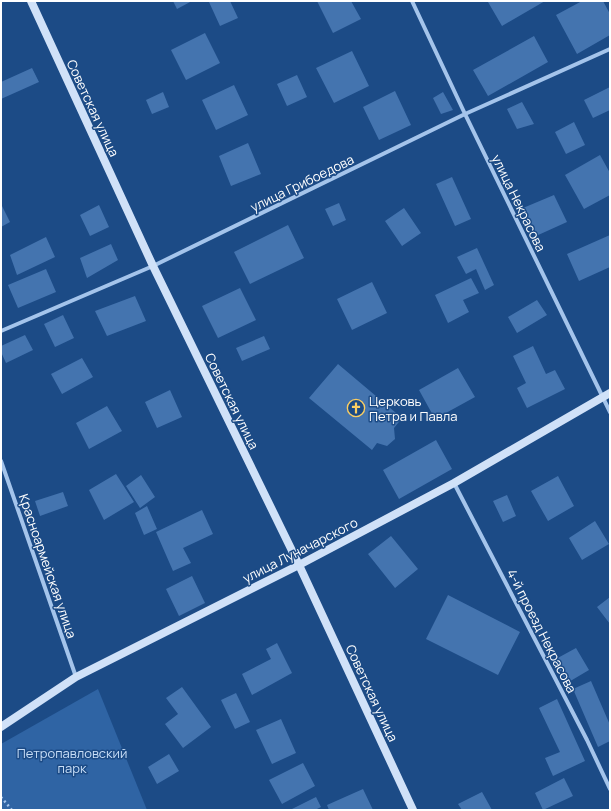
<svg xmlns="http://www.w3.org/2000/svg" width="611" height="811" font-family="Manrope,sans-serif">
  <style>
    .green { fill: #2f64a4 }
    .building { fill: #4474af }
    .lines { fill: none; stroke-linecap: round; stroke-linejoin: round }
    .path { stroke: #a4c4eb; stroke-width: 2.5; stroke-dasharray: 2 3; stroke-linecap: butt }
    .street { stroke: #a4c4eb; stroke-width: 4 }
    .secondary { stroke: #d0e1f8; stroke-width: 8 }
    .labels { text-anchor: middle; stroke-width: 3; stroke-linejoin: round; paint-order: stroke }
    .street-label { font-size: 13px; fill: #fff; stroke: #1c4b86 }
    .poi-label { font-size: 13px; fill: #fff; stroke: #1c4b86; text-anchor: start }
    .park-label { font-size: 13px; fill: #c9dff8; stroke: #1c4b86 }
  </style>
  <rect width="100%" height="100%" fill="#1c4b86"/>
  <path class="green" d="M98,689L147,810H1V744Z"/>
  <path class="building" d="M173,1H192L177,9Z
    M211,1H230L238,18L220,26L209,2Z
    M317,1H351L361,19L333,33Z
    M490,1H545L502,26L488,2Z
    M582,1H603L610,14V35L577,54L556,15Z
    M205,33L220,63L186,80L171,50Z
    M534,36L548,62L488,96L473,70Z
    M352,51L369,86L334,103L316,68Z
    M32,68L39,82L1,99V82Z
    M297,75L307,97L287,106L277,84Z
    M234,85L248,115L216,130L202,100Z
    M610,87V110L593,118L584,100Z
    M395,91L411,125L379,140L363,107Z
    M163,92L169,107L152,114L146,100Z
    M443,92L453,110L441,114L433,98Z
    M522,102L534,124L517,129L507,109Z
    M574,122L585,145L566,154L555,132Z
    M248,143L261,174L231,186L219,156Z
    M600,155L610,173V195L584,209L565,175Z
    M452,177L471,219L455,226L436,184Z
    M554,195L567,222L536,236L523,208Z
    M339,203L346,220L333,226L325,209Z
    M1,204L10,222L1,227Z
    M99,205L109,227L90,236L80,215Z
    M404,208L421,233L402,246L385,221Z
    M288,225L304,258L250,284L234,252Z
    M610,235V267L579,281L567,254Z
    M46,237L55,257L17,275L10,255Z
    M111,244L118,260L87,278L80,258Z
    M477,248L494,285L485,290L476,269L466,274L457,257Z
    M46,269L56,292L18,308L8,285Z
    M471,278L479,293L463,300L469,312L448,323L435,295Z
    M372,282L387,313L352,330L337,299Z
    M240,288L256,320L218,338L202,306Z
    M135,296L146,321L107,336L95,311Z
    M537,300L547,315L517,333L508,317Z
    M63,315L74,338L55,347L44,324Z
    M25,335L33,350L6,363L1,352V346Z
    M264,336L270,349L242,361L236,348Z
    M533,346L546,374L555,370L565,389L527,408L517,388L526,383L513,356Z
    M82,358L93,377L62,394L51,374Z
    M338,364L402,418L394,428L395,439L387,446L377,443L372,450L309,398Z
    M458,368L475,397L435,419L419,390Z
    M170,390L182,417L157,428L145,402Z
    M107,406L122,431L89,449L76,423Z
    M436,440L452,469L399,499L383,470Z
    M116,474L134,502L104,520L89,490Z
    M141,475L155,497L140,508L126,486Z
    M558,476L574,506L548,521L531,491Z
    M63,492L68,506L40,516L35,501Z
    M507,495L516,516L503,522L493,501Z
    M147,506L157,529L144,535L135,513Z
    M202,510L213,534L183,548L191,563L173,571L156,532Z
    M595,521L609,544L582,560L569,538Z
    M391,536L418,569L395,588L368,554Z
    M192,576L205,603L179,616L166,589Z
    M448,595L520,632L498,675L426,639Z
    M610,597V624L597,607Z
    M277,643L292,673L252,695L242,674L271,659L266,649Z
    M576,648L589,670L567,683L554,660Z
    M591,681L610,725V741L598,747L573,689Z
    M182,687L211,727L183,748L165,724L178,714L166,698Z
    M236,693L250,722L235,729L221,700Z
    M557,699L585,761L553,776L545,758L560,752L539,708Z
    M281,719L296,753L272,764L256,730Z
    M169,754L179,771L157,784L148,767Z
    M303,763L315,786L282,804L269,780Z
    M564,778L573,796L543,810L535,793Z
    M363,789L373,810H329L327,805Z
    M482,792L492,810H462L458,804Z
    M316,797L321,807L315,810H290Z"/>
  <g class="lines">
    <path class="path" d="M1,797L12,810"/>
    <path class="street" d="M412,1L465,114L610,412
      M1,331L153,266L465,114L610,49
      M1,461L76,677
      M454,483L587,740L610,789"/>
    <path class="secondary" d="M31,1L153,266L299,565L413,810
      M1,727L76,677L299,565L454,483L610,393"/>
  </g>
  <defs>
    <symbol id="church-ring" viewBox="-11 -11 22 22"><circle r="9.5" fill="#1c4b86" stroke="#fbce62" stroke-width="1.5"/><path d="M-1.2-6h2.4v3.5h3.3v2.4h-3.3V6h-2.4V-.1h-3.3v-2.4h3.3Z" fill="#fbce62"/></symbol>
  </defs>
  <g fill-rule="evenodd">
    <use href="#church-ring" x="346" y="398" width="20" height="20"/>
  </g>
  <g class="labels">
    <g class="street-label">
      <text transform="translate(93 108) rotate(65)" y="5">Советская улица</text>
      <text transform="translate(302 183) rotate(-26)" y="5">улица Грибоедова</text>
      <text transform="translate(519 203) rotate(64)" y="5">улица Некрасова</text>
      <text transform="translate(232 401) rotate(64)" y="5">Советская улица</text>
      <text transform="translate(300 550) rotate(-27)" y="5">улица Луначарского</text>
      <text transform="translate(48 566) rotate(71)" y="5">Красноармейская улица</text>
      <text transform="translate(542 631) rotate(63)" y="5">4-й проезд Некрасова</text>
      <text transform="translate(372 693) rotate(65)" y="5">Советская улица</text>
    </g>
    <g class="poi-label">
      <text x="369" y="406">Церковь<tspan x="369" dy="15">Петра и Павла</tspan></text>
    </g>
    <g class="park-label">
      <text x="72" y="758">Петропавловский<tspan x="72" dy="15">парк</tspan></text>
    </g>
  </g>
  <rect width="611" height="811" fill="none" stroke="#ffffff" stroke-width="4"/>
</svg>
